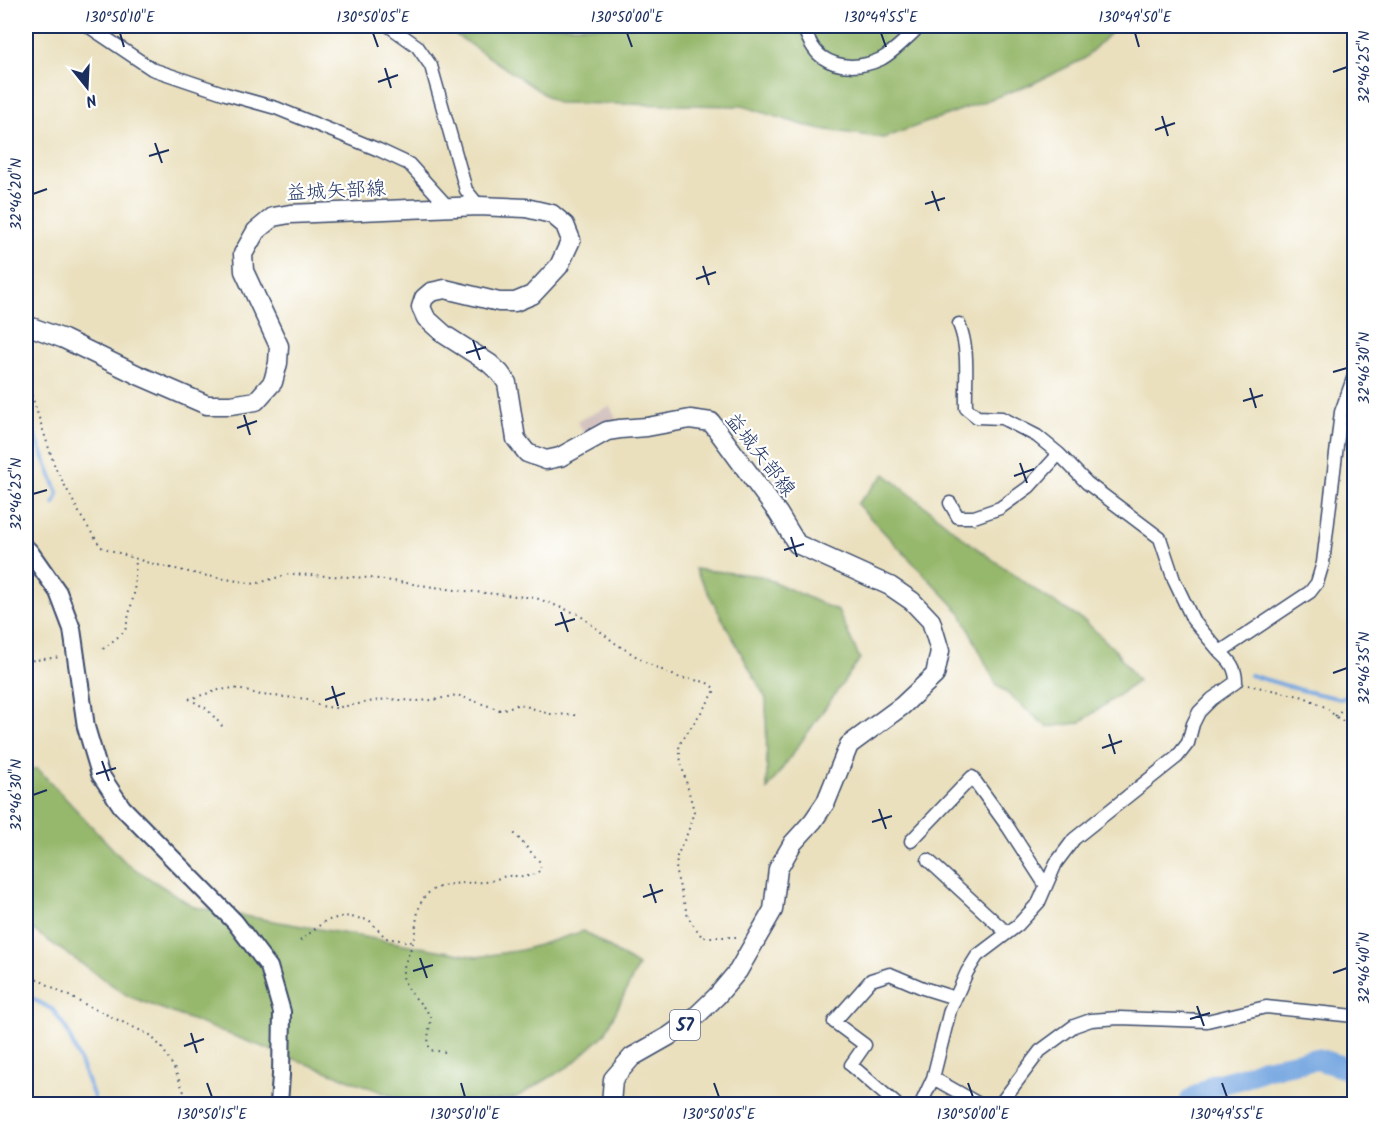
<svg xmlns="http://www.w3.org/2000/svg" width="1380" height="1130" font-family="Kalam,'Klee One',sans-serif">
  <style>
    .industrial { fill: #d1c0bd }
    .forest { fill: #96b86c; stroke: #587465; stroke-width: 1.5 }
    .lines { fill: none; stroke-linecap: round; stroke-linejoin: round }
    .stream { stroke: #77a7e1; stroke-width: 4 }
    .river { stroke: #77a7e1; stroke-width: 22 }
    .street-casing { stroke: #3a4a6c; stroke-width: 15 }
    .secondary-casing { stroke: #3a4a6c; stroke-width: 20 }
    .primary-casing { stroke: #3a4a6c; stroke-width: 21 }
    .path { stroke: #3a4a6c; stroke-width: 2; stroke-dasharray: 1.5 4.5; stroke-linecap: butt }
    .street { stroke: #fff; stroke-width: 12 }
    .secondary { stroke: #fff; stroke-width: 16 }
    .primary { stroke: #fff; stroke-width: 18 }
    .ticks { fill: none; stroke: #1b2f5e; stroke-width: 2 }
    .labels { text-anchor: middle; stroke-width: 4.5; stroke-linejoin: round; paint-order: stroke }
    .shield { fill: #fff; stroke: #5f6d8e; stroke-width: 1.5 }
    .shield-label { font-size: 18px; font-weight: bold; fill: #1b2f5e }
    .street-label { font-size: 20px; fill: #1b2f5e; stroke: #fff }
    .neatline { fill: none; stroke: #1b2f5e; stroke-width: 2 }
    .ticks-label { font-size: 15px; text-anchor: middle; fill: #1b2f5e }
  </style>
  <rect width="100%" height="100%" fill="#fff"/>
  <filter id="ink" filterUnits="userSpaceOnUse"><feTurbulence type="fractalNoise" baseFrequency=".0167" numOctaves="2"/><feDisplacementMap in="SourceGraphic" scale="12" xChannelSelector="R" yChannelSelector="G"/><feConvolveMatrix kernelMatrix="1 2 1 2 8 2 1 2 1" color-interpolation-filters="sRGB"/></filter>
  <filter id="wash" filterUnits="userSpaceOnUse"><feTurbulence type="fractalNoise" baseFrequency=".008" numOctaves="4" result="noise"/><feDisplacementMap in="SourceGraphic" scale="24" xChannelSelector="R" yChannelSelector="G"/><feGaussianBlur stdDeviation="1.35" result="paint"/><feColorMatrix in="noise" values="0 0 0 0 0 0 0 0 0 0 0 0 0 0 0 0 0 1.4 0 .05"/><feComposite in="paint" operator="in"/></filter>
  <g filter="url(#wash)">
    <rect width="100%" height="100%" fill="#eae0be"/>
    <path class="industrial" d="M610,406L616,418L584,434L577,421Z"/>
    <path class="forest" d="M443,26H1117L1084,59L1032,84L884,138L813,128L742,106L557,103Z
      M885,474L971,544L1044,596L1086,622L1115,650L1138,681L1079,723L1047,727L996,684L960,612L857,504Z
      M695,569L761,576L838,611L860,659L767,790L766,699Z
      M26,769H38L127,864L194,907L477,957L522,950L584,931L638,966L605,1034L571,1065L515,1098L468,1104H413L128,996L26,925Z"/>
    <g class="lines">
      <path class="stream" d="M26,410C35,438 48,465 58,494L54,504
        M1250,675L1305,691L1341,699L1354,693
        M26,995L53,1010L67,1030L94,1097L93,1104"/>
      <path class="river" d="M1190,1104L1191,1100L1215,1085L1242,1078L1264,1069L1317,1059L1349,1069L1354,1075"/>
    </g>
  </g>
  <g filter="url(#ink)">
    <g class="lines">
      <defs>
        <path id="street" d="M88,26L152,69L226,94L276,108L379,150L409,164L448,207
          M389,26L417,46L431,66L466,190L479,206
          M803,26C807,36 812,50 822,57C839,69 862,68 881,59C893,53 909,36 920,26
          M959,324C970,351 965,380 966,408L977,417L1002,418L1037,436L1059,454L1087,483L1160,538L1174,580L1193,620L1220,652
          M950,503L958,517H974L1000,508L1029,487L1059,454
          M911,841L972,777L1008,827L1046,886
          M928,860L1007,933
          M933,1078L979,1104
          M896,1104L851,1065L865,1045L834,1022L871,980L890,974L923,988L955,998
          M921,1104L933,1078L950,1010L967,972L977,956L1018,925L1039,902L1056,863L1074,839L1177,757L1188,743L1193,724L1199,712L1212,699L1236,682C1236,668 1230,661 1220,652L1310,592L1317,583L1323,563L1341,412L1354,376
          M1000,1104L1040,1051L1074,1026L1091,1020L1119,1018L1207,1021L1266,1007L1354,1016"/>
        <path id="secondary" d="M26,548L30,552L58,592L72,629L86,727L100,774L122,807L235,922L269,967L282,1012L281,1075L279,1104"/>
        <path id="primary" d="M26,325L64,339L138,375L207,405H231L256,401L273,382L278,363L279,346L244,271L243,254L256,231L273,217L290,214L479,206L526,208L552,214L565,225L571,240L559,266L532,295L515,302H499L445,289L431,292L424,298L421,307L426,318L436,327L445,335L489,363L500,373L507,383L516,439L527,453L546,460L560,457L607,431L620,429L647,427L690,419L711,422L778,513L797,544L890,586L912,601L931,621L940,651L935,675L902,706L849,745L826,802L813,821L793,843L778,869L773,910L738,971L717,996L693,1019L669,1036L632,1057L613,1079L611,1104"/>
      </defs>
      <use href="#street" class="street-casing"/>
      <use href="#secondary" class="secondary-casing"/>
      <use href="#primary" class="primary-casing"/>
      <path class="path" d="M26,378L55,467L82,518L101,547L149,563L202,575L255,584L289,574L371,578L455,590L536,598L578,614L615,643L645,662L677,677L706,682L714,688V693L679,745L681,763L694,811L688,832L677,856L676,873L688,917L702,937H740
        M103,649L125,631L134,594L136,559
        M26,661L61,657
        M1248,685L1304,697L1327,708L1335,716L1354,728
        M189,699L219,690L234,688L261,695L308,699L320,706L335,708L386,699L417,701L433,700L457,695L500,710L520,704L549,714L575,715
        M189,699L207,709L223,727
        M1335,716L1345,707L1354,703
        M300,941L325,921L344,916L369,920L386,938L413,942
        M26,973L80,1002L150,1035L163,1049L174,1068L189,1104
        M445,1052L430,1050C426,1038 430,1029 431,1017C423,1004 401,987 403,972C405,958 414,946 415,932C416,924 417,913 420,905C429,880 463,884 485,882C492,882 499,877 507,876C519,875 532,880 541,869L539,861L513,832"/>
      <use href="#street" class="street"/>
      <use href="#secondary" class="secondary"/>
      <use href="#primary" class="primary"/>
    </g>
  </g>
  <path class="ticks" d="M120,33L124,47M373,33L378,47M627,33L632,47M881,33L886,47M1135,33L1139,47M385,68L391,88M1333,72L1347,67M378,82L398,75M1162,116L1168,136M1155,130L1175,123M155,143L162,163M149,156L169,150M932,191L939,211M33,194L47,189M925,204L945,198M703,266L709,285M696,279L716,272M473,340L480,360M466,353L486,347M1333,372L1347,368M1250,388L1256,408M1243,401L1263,395M244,415L250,435M237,428L257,421M1020,463L1027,483M1014,476L1034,469M33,494L47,490M791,537L797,557M784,550L804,544M561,612L568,632M555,625L575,619M1333,673L1347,668M332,686L338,706M325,700L345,693M1109,734L1115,754M1102,748L1122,741M102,761L109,781M96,774L116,768M33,795L47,790M879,809L886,829M872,822L892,816M650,884L656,903M643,897L663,890M420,958L427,978M413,971L433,965M1333,973L1347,968M1197,1006L1204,1026M1190,1019L1210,1013M191,1033L197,1053M184,1046L204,1039M207,1083L212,1097M461,1083L465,1097M714,1083L719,1097M968,1083L973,1097M1222,1083L1227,1097"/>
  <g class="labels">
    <rect class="shield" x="670" y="1010" width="30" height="30" rx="4.5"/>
    <g class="shield-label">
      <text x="685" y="1031">57</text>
    </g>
    <g class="street-label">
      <text transform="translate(336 190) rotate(-3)" y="7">益城矢部線</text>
      <text transform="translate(761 454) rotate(52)" y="7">益城矢部線</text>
    </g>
  </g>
  <rect width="1380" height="1130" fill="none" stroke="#fff" stroke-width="66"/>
  <g transform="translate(87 87) rotate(162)" stroke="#ffffff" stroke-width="4.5" paint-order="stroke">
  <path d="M0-4.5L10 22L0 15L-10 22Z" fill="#1b2f5e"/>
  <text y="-9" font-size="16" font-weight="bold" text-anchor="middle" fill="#1b2f5e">N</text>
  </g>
  <rect x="33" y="33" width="1314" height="1064" class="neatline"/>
  <g class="ticks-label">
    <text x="120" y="22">130°50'10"E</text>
    <text x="373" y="22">130°50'05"E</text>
    <text x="627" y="22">130°50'00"E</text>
    <text x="881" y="22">130°49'55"E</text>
    <text x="1135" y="22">130°49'50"E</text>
    <text transform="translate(1364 67) rotate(-90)" y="5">32°46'25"N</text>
    <text transform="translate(16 194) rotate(-90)" y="5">32°46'20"N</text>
    <text transform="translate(1364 368) rotate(-90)" y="5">32°46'30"N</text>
    <text transform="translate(16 494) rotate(-90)" y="5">32°46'25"N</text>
    <text transform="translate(1364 668) rotate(-90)" y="5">32°46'35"N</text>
    <text transform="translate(16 795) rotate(-90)" y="5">32°46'30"N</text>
    <text transform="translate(1364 968) rotate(-90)" y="5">32°46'40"N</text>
    <text x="212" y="1119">130°50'15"E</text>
    <text x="465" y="1119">130°50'10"E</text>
    <text x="719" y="1119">130°50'05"E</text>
    <text x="973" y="1119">130°50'00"E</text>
    <text x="1227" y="1119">130°49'55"E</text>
  </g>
</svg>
